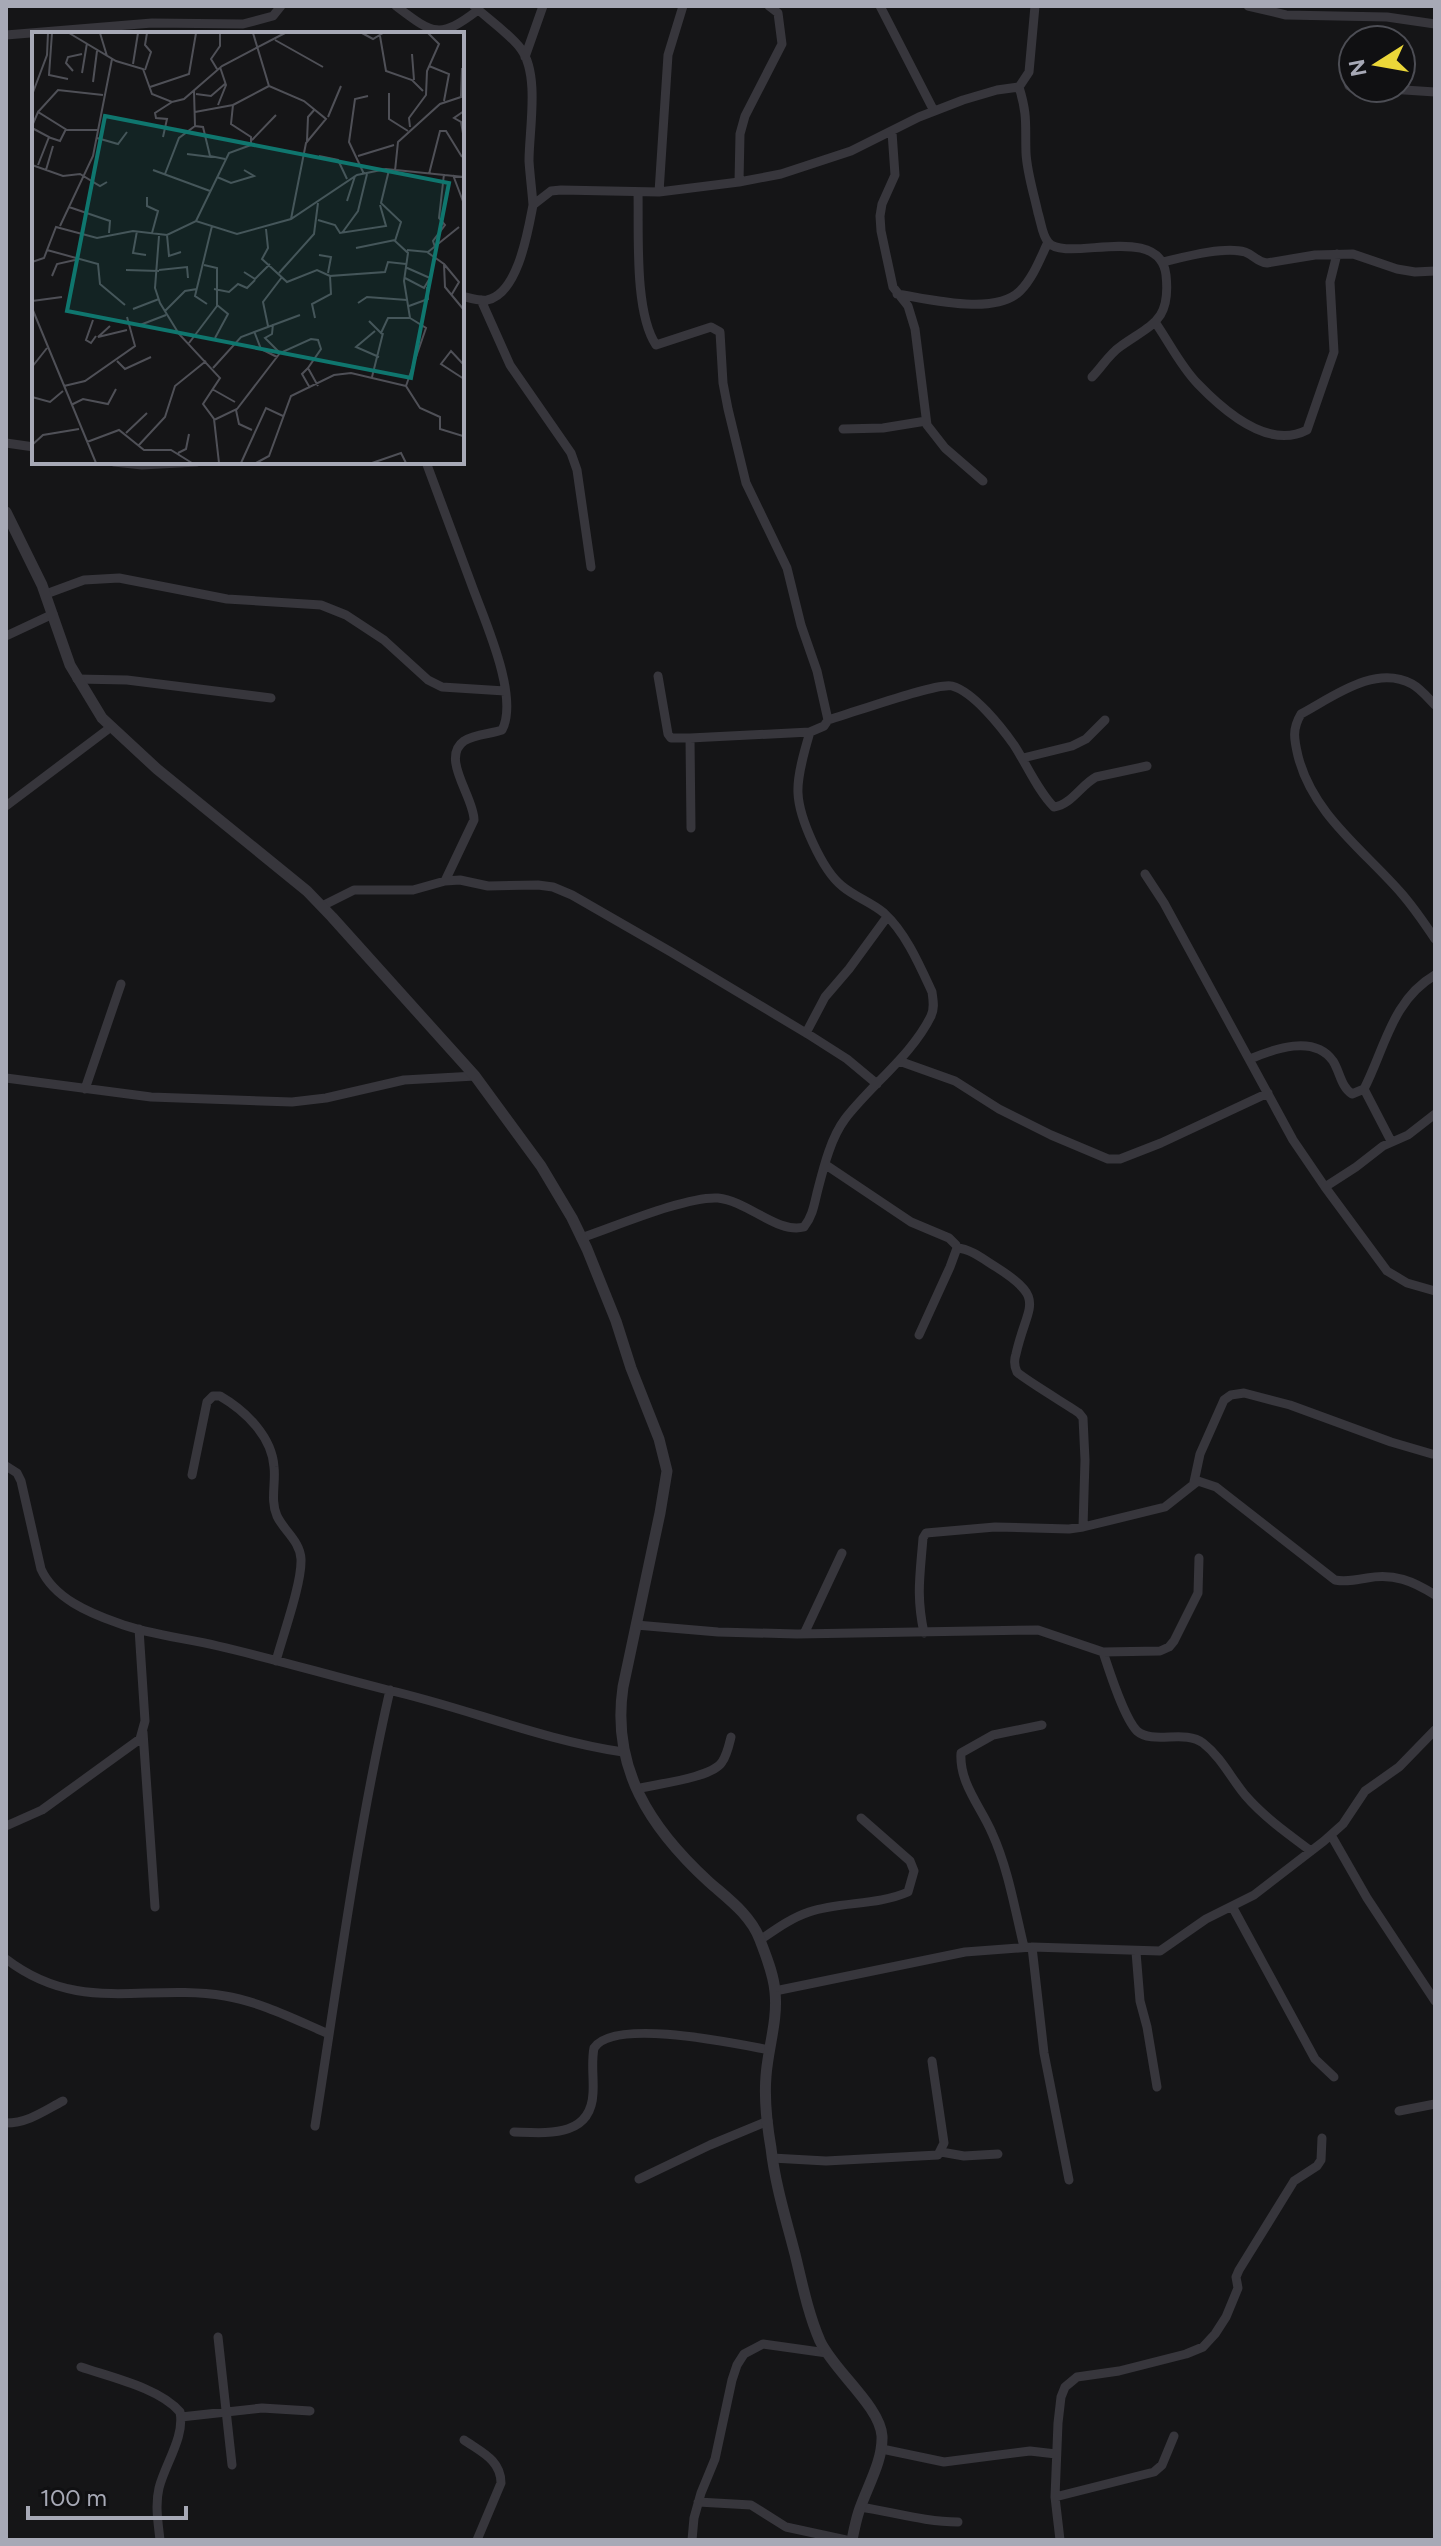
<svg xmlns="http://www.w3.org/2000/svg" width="1441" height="2546" font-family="Figtree,sans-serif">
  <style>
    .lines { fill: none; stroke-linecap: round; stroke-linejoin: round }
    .minor { stroke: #37363c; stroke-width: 9 }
    .tertiary { stroke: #37363c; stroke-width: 11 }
    .inset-road { fill: none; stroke: #4f5057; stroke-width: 2 }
    .view { fill: #0f766e; fill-opacity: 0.15; stroke: #0f766e; stroke-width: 4 }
    .inset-edge { fill: none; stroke: #a7a9b6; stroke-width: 4 }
  </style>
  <rect width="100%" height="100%" fill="#151517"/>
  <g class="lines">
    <path class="minor" d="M396,6C433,34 439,40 478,10
      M474,6C488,19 510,34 521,49C540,75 529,130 529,161C530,176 532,191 533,205
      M880,6L934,111
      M1248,6L1286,15L1387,17L1435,24
      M6,35L152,23L243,24L273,16L281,6
      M525,57L543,6
      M1349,86L1353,87
      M1019,87C1028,116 1025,125 1026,153C1027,173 1034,194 1038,213C1041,222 1042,235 1048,242C1065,264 1160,221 1166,275C1171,321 1152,324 1121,346C1109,354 1102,367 1092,377
      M1374,88L1435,92
      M892,132L895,175L882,204L880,216L881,231L893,287L908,306L915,329L927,425L945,448L983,481
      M739,182L740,134L745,116L782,44L778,13L769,6
      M638,192C639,233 634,312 656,345L711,327L720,332L723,383L728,409L746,483L787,568L801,625L817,671L828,720C850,714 936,682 952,686C974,692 1002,728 1014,745C1027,765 1038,791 1054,807C1071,805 1081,785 1096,777L1147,766
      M659,192L668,55L683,6
      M1163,262C1184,257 1224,246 1245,252C1254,255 1257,262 1267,263L1315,255L1353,254L1397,269L1415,272L1435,271
      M897,294C929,299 995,316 1020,291C1033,278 1040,259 1048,242
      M462,296C470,298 479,301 487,300C518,294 528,231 533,205L551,191L561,190L659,192L739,182L781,174L851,151L919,117L963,100L997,90L1019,87L1029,72L1035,6
      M481,300L510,365L571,453L577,470L591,567
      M1155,322C1169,342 1181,367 1198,384C1224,411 1269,450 1307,430L1334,352L1330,282L1337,254
      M843,429L883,428L926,421
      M6,443L34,447
      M114,462L142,465L197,462
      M426,462C441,502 456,542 471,583C483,617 520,696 502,730C491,734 475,734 464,741C440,758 474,797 474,820L445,881
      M46,594L84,580L119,578L227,599L321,605L346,615L384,640L428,680L442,687L505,691
      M6,636L53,614
      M658,676L668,734L671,738H690
      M77,679L127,680L271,698
      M1435,705C1428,698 1421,689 1412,684C1375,664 1333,697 1301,714C1292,729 1294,739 1298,756C1313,815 1364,850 1402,894C1414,908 1425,924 1435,939
      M1023,758L1072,746L1086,739L1105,720
      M6,806L111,727
      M691,828L690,738L810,732
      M1145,874L1164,903L1293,1140L1325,1187L1387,1271L1407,1283L1435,1291
      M322,906L354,890H413L445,881L460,880L488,886L538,885L553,887L572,895L671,952L811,1036L847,1059L877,1084
      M806,1033L825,997L849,969L887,917
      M1250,1059C1274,1049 1314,1034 1333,1061C1340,1072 1341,1087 1352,1094L1364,1089C1385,1048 1392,1000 1435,975
      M899,1061L955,1081L999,1109L1051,1135L1108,1159H1120L1161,1143L1268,1093
      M6,1078L151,1097L292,1102L326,1098L404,1080L475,1076
      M85,1089L121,984
      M1364,1089L1391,1141
      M826,1165L911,1222L949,1238L956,1245L957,1248L950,1267L919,1335
      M1325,1187L1356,1167L1383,1146L1408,1135L1435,1114
      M581,1238C614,1227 686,1196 718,1198C748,1201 777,1234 804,1227C812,1217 814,1206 817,1193C823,1170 830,1139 845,1119C871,1085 912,1055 931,1016C935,1008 933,1000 932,992C920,966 906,933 884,913C871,902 855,897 842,886C822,870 799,818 798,793C797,775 805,749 810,732L824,726L828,720
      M957,1248C971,1249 983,1259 996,1267C1048,1300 1027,1304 1016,1354C1014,1360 1014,1366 1017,1372C1022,1378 1069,1406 1079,1413L1083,1418L1085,1460L1083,1527
      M6,1466L17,1473L21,1481L41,1569C54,1598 89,1613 118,1623C150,1635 185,1638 218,1646C275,1659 331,1676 388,1690C467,1708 542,1740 623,1752
      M192,1475L207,1402L213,1396H220C246,1411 272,1437 274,1467C276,1483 270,1500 277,1516C284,1531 300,1541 301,1559C302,1583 283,1635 276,1661
      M1194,1482L1200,1454L1224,1400L1231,1395L1244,1393L1290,1405L1391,1442L1432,1454
      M636,1625L718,1632L797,1634L1038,1630L1103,1652L1160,1651L1169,1647L1174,1641L1198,1593L1199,1558
      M924,1633C916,1595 920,1576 923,1538L926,1533L995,1527L1069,1529L1083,1527L1165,1507L1198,1481L1216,1487L1335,1580C1346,1582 1356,1580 1367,1578C1394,1573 1413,1581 1435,1595
      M804,1634L842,1553
      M1103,1652C1109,1670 1124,1718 1137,1731C1153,1745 1185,1729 1203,1743C1221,1757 1231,1778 1245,1795C1264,1817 1288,1834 1311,1851
      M143,1732L155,1907
      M636,1789C656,1784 712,1778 722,1762C727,1755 729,1745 731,1737
      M6,1826L42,1810L140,1739L145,1721L139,1629
      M1331,1835L1367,1898L1435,2001
      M1233,1908L1315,2059L1334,2077
      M760,1940C776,1929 791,1918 809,1912C842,1901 876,1906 908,1892L914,1871L910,1861L861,1818
      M1024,1947C1015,1910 1008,1868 992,1833C981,1807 959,1783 961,1753L993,1735L1042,1725
      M1032,1947L1044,2053L1069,2180
      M1136,1952L1140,2001L1147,2027L1157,2087
      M6,1959C79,2015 144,1983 225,1996C261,2002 296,2020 329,2034
      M775,1991L965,1952L1032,1947L1160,1951L1206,1919L1254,1895L1324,1841L1343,1824L1365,1791L1399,1767L1435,1730
      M1399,2111L1435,2104
      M6,2123C28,2123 44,2111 63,2101
      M315,2126C338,1980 357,1834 390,1690
      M514,2132C547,2133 591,2138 593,2093C594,2078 591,2063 594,2048C614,2017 737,2044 770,2050
      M941,2152L964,2156L998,2154
      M772,2158L826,2161L938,2155L944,2143L932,2061
      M639,2179L710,2145L768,2121
      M218,2337L232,2465
      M81,2367C110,2377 160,2388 180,2412C185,2437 165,2464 159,2488C155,2505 158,2522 160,2540
      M181,2417L262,2408L310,2411
      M464,2440C481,2452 501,2460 501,2483L477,2540
      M882,2449L944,2462L1030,2451L1056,2454
      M1055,2497L1154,2472L1162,2465L1174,2436
      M698,2502L751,2505L786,2527L846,2540
      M860,2507C893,2512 925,2522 958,2522
      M692,2540L694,2518L701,2493L715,2459L732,2380L737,2365L744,2354L763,2344L827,2353
      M1060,2540L1055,2497L1058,2423L1061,2397L1065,2387L1077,2377L1119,2371L1186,2354L1203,2347L1215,2334L1226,2317L1238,2288L1236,2277L1239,2270L1294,2181L1317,2166L1321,2160L1322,2138"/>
    <path class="tertiary" d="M6,512L42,585L70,665L102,718L157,769L307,891L332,917L475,1076L541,1166L572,1218L587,1249L616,1321L631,1368L659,1439L667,1471L660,1513L623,1687C611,1768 650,1828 709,1882C727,1898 751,1915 760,1940C766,1956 774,1975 775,1992C778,2020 768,2048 766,2076C764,2100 767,2125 771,2148C775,2184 786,2219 795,2254C802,2283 808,2313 820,2341C834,2371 880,2406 882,2436C883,2461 867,2487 859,2511C856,2520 854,2530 852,2540"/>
  </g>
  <g transform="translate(32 32)">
    <rect width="432" height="432" fill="#151517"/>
    <path class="inset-road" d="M20,1L17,43L36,47M37,1L84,29L111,37L120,62L140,70L152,67L190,34L253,1M68,1L75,24M221,1L237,54L272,69L294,87L274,111L259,187M330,1L341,7L351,1M348,4L354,39L380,48L391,59M243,8L291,35M380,22L382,48M101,32L106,1M397,34L417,42L412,69M185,37L179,27L188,14V1M113,38L119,20L113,13L115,1M41,39L34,31L36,25L50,22M50,41L55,11M61,50L65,19M118,55L157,42L164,1M162,59L163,94L171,95L178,124L193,127M357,61V87L376,99M164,62L179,64L194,51M0,63L15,23L16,1M429,64L430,36M432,64V79L422,86L429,90L432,107M186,73L194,53L188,35M6,80L26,58L71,63M163,80L201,73M296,85L309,54M0,94L6,80L35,98H66M378,95L377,86L394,63L395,39L407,12L396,1M0,96L17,105L6,133M16,105L28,109L34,97M131,105L135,87L124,86L123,81L140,70M65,106L86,112L95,100M220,108L244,83M275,109L276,85L283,77M155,122L179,125M287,124L306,128L315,147M326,124L362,113M0,133L31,144L48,142L68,154L75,150M14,138L21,114M121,138L178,159M357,138L349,171L369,190L363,209L376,221L372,249L378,286L394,296L374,354L388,376L408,385V397L431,404L432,413M363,139L366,110L408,72L432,64M133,142L147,106L163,94M332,142L317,110L323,67L336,64M397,142L408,99H414L430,125M421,143L432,172M185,145L199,151L222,144L212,138M115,165V174L126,179L120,201M315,169L323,144M37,175L78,189L77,201M286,188L303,193L308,201L354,194L348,173M164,189L197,121L219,113V105L199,92L201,73L237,54M28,194L61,124L80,27M234,197L236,216L230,227L255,250L285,238L298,244M105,199L101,221L114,223M310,201L326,179L335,142M135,203L137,224L149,220M127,204L123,256L128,271L147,302L188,346L171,372L182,387L187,431M403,215L401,209L413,193L407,186L412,142M324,216L363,208M15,218L66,232L68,252L93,273M375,218L396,220L427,195M395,220L412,232L413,255L432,278M287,223L299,225L296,241M0,230L12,226L24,195L65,206L101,199L135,203L164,189L205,202L259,187L325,143L354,137L432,145M412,232L427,250L420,262M94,238L127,239M127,238L155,235L156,246M212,240L223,247L238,232M247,241L282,202L286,171M20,244L25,232L43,228M373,246L392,256L398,246L373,235M182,257L197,260L206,252L215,256L223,248M0,269L30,265M326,271L335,265L375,268M175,272L163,264L180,194M377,274L396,267L395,255M0,276L64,431M101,277L127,267M133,279L153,259L165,257M283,286L280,272L299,262L298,244L353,240L356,230L374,232M61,288L54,308L59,311L64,304M337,289L349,301L356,286H378M241,292L240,302L233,306L248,321M108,293L134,283M78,294L66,305L95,298M236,294L231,270L250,245M222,299L229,317L245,325M343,299L324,315L347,325M183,306L196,282L185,273M157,311L185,274V236L172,233M85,329L93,337L119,325M432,333L419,319L409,332L432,347M0,335L15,316M181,336L209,305L268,283M276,336L270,342L278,356M340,345L351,301M32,354L53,349L103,314L95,285M180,357L203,370M0,365L18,370L31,359M39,373L51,367L76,372L84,357M204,378L207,392L220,398M182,388L205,377L248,321L279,307L286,308L289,317L276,336L286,354M94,401L115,381M55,410L87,398L112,418H139L160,431M0,413L11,403L47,397M106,414L133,385L143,354L174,329M146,421L154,417L157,402M209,431L234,376L251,384M224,431L237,424L259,364L302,343L319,341L374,354M340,431L369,421L374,431"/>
    <path class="view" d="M73,84L417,151L379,346L35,279Z"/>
    <rect width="432" height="432" class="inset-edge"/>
  </g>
  <rect width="1441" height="2546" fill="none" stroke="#a7a9b6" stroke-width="16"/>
  <g transform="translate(1377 64) rotate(259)"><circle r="38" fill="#101012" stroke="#4c4d54" stroke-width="2"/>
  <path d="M0-6L14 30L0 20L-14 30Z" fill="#ebd739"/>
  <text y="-12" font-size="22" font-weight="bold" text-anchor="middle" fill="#a7a9b6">N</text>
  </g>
  <path d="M28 2506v12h158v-12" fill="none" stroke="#a7a9b6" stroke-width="4"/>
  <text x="40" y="2506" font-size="24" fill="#a7a9b6" stroke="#101012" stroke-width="6" paint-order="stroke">100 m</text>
</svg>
